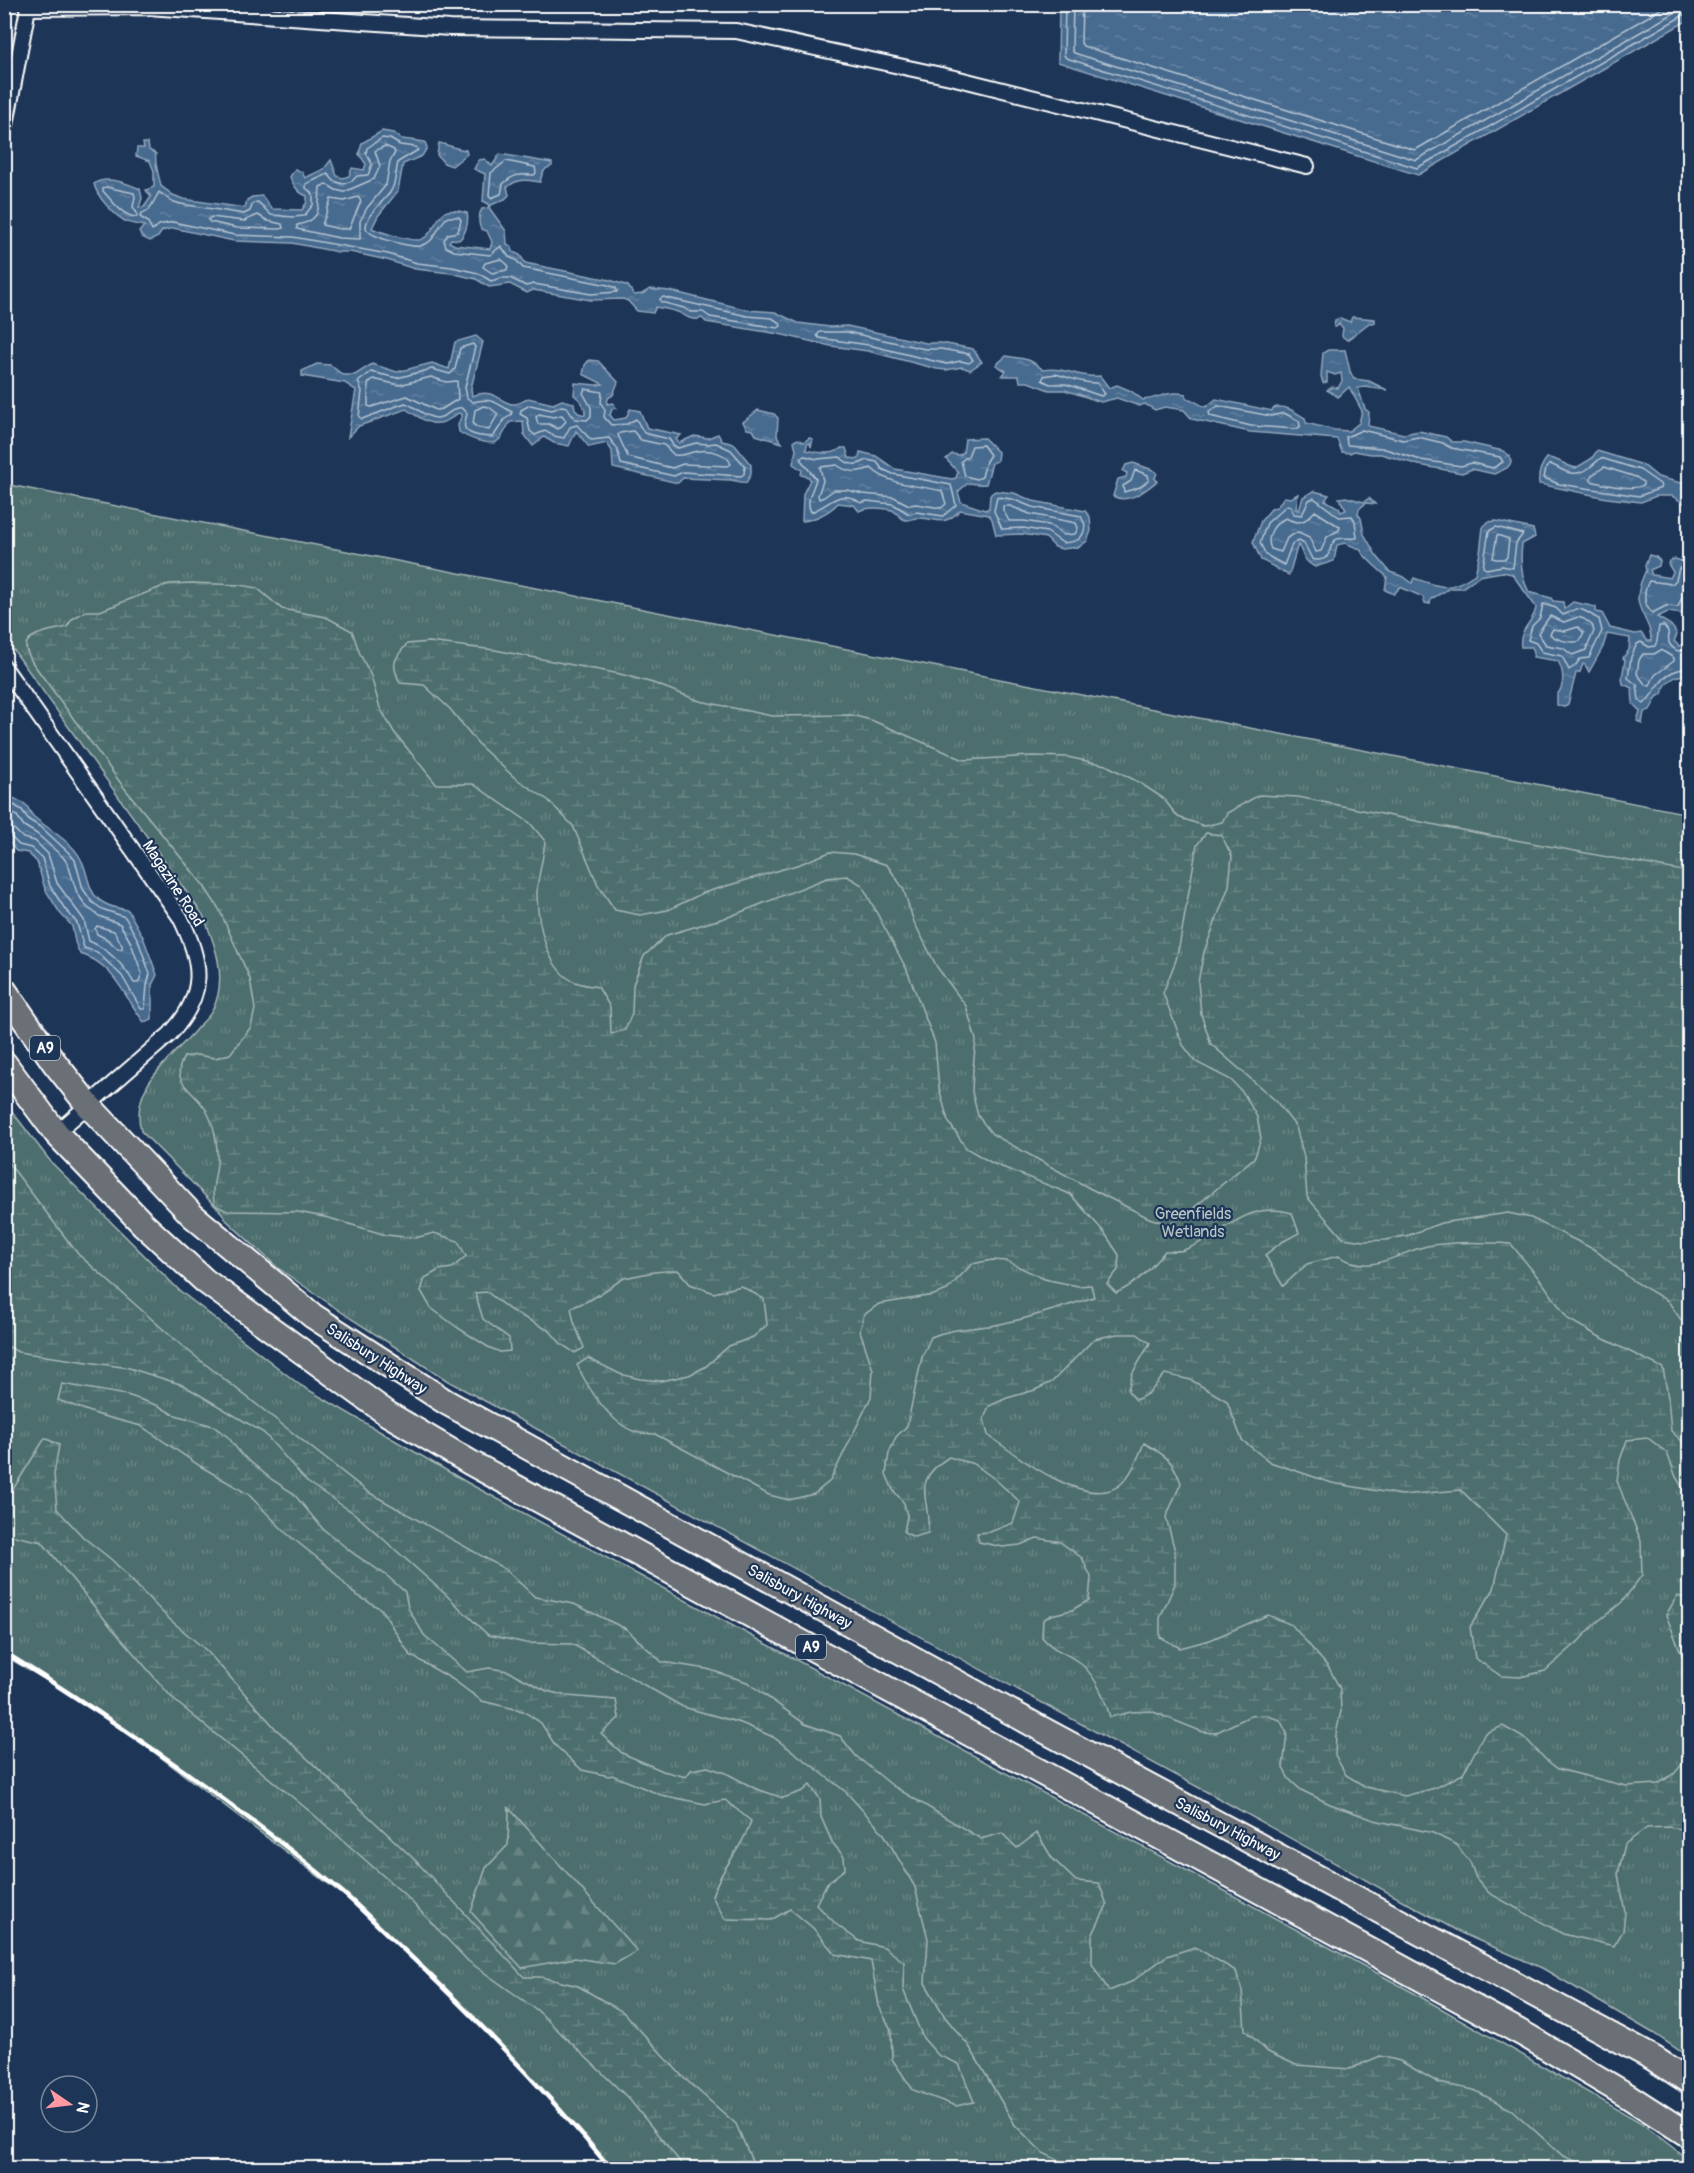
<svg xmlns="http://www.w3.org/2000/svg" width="1694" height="2173" font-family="Pangolin,sans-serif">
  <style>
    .grass { fill: url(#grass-tufts); stroke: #a6b6b6; stroke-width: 1.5 }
    .forest { fill: url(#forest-firs); stroke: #a6b6b6; stroke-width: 1.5 }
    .wetland { fill: url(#wetland-marsh); stroke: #a6b6b6; stroke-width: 1.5 }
    .water { fill: url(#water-ripples); stroke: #91a6bc; stroke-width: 1.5 }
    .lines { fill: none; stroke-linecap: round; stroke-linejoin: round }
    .shore { stroke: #b5c4d2; stroke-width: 1.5 }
    .street-casing { stroke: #fff; stroke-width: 18 }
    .highway-casing { stroke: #fff; stroke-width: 28 }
    .street { stroke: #1d3557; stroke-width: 14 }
    .highway { stroke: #6b6f75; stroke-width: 24 }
    .rail { stroke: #fff; stroke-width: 4.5 }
    .labels { text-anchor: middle; stroke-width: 4.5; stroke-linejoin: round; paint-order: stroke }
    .shield { fill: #1d3557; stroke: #bbc2cd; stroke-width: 1.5 }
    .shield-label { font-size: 15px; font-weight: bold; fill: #fff }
    .street-label { font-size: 16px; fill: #fff; stroke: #1d3557 }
    .park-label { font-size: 16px; fill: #b8c5c5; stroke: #1d3557 }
  </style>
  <defs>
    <pattern id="grass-tufts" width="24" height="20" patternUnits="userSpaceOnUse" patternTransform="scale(1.5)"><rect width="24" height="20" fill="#4d6e6e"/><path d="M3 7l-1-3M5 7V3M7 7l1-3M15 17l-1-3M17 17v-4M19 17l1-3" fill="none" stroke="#688484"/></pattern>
    <pattern id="forest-firs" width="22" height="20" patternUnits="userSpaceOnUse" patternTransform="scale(1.5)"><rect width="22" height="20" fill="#4d6e6e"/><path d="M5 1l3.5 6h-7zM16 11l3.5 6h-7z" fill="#688484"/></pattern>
    <pattern id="wetland-marsh" width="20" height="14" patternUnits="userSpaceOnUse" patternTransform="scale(1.5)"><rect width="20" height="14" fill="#4d6e6e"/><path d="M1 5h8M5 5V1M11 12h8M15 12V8" fill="none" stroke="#688484"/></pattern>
    <pattern id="water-ripples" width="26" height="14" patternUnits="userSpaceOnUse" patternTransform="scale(1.5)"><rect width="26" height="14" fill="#476b8f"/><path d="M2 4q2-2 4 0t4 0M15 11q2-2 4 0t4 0" fill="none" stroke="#6381a0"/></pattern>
  </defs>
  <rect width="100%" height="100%" fill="#1d3557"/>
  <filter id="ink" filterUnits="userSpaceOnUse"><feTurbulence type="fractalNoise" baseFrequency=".0167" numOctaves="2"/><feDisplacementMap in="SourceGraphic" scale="12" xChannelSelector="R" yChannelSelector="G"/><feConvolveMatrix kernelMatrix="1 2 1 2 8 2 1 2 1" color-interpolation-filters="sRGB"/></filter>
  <g filter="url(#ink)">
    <path class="grass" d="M4,484L1689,814V2057L1653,2033L1542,1968L1461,1933L1218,1798L448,1381L350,1318L278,1268L225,1219L222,1213L141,1131C129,1085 172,1059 198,1027C203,1022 210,1016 213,1009C228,978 215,944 203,915L5,638Z
      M4,1101L51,1162L180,1291L300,1385L468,1483L1414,1993L1640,2122L1689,2160V2168H613L556,2103L451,1994L355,1904L98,1710L5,1656Z"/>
    <path class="forest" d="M509,1808L637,1951L615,1964L575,1958L522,1968L471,1912L486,1868L508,1845Z"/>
    <path class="wetland" d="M191,583L240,585L257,588L282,609L326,617L352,631L360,654L371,676L380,708L394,732L436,784H473L530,823L545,841C544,858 536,882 537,896C538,924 547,971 575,982C583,985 591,986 598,987L610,1007L611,1034L625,1030L632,1013L633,985L644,956L667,935L731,916L827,878L847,876L862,885L907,970L935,1043L939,1088L948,1121L966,1148L992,1163L1070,1194L1104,1232L1119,1255L1118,1270L1107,1284L1116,1293C1137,1284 1150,1269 1165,1251C1171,1251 1178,1252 1184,1250C1223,1236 1246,1199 1292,1213L1299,1233L1282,1242L1265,1255L1283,1286L1307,1264L1338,1256C1373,1276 1394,1254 1427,1246C1454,1241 1484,1242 1511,1244L1545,1286L1568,1319L1598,1336L1663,1368L1668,1398L1671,1431L1685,1444H1689V1490L1686,1493L1676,1477L1667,1453L1648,1438L1627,1440L1620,1460L1617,1481L1641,1541L1642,1575L1622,1602L1596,1623L1579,1641L1545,1671L1520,1677L1501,1676L1475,1658L1470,1627L1494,1589L1506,1535L1461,1490L1401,1495L1332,1483L1270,1462L1242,1440L1227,1401L1191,1380L1165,1374L1149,1393L1136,1400L1128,1391L1132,1374L1150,1343L1137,1334H1117L1094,1339L1052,1382L1035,1390L1007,1398L989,1406L984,1419L988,1435C1015,1455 1091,1514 1122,1483C1133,1472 1138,1457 1144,1443C1165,1455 1173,1460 1181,1483L1166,1517L1175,1551V1584L1160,1618V1637L1180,1648L1210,1640L1268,1615L1292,1625L1329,1668L1340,1689L1341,1711L1336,1734L1335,1755L1346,1775L1366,1787L1405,1796L1435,1788L1463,1774L1485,1733L1503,1726L1527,1740L1545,1759L1558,1769L1626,1786L1658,1784L1674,1774L1689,1756V1830L1668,1827L1647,1828L1625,1844L1618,1874L1625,1912L1623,1931L1614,1946L1563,1934L1489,1893L1476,1878L1470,1862L1457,1845L1433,1833L1374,1820L1330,1804L1301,1790L1289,1779L1283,1768L1287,1733L1280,1720L1265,1715L1250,1716L1215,1733L1203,1732L1151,1711L1131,1712L1110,1717C1104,1696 1095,1673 1077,1661C1064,1652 1051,1649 1042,1637L1043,1620L1051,1615L1072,1610L1089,1600L1091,1577L1082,1558L1060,1542L1037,1538L1020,1545L1003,1547L979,1542L977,1533L990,1532L1013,1523L1020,1502L996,1480L974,1464L949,1457C909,1482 931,1497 928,1533L914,1537L904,1532L907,1516L904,1503L893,1490L886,1474L889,1453L896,1437L907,1426L922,1357L931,1337C952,1328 972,1329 995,1325C1029,1319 1062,1307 1094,1297L1091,1285L1078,1286L1044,1279L1007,1261L992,1260L972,1264L947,1290L934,1295L879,1304L864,1315L860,1331L873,1370L871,1397L830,1481L814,1494L789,1500L769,1495L655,1434C649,1433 641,1434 636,1432C610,1424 588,1388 577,1365L588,1358L620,1374L640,1379L661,1381L689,1375L705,1367L729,1346L753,1337L767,1325L764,1299L741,1286L714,1293L690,1284L678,1270L654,1272L624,1278L592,1299L571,1308L574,1322L584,1348L575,1353L561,1344L550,1331L510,1310L487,1292L475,1293L483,1319L509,1338L510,1351L500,1352L488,1347L458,1328L431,1308L421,1291L425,1278L439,1270L452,1268L466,1256L458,1241L434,1233L415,1238L386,1235L329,1218L298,1212L227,1211L215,1205C210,1191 216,1177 217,1163C218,1147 215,1126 207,1112C197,1091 168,1084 184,1057L197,1055L215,1058L230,1054L251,1027L255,1009L250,979L219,909L204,886L122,785L32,662C30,658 27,652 26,648C24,633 56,630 67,627L72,619L86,611H100L169,584Z
      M429,642L495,650L620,674L653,683L700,701L772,716L851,715L871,720L964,760L1032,756L1067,757L1106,765L1140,783L1163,798L1178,817L1204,826L1222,822L1227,813L1259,795L1298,797L1451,828L1689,872V1338L1686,1327L1668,1301L1632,1280L1595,1250L1531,1218L1508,1213L1441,1223L1409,1235L1386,1240L1364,1241L1343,1238L1307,1197L1304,1157L1296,1127L1276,1101L1211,1044L1201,1014L1198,982L1204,952L1229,886L1232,856L1221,835L1206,833L1197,845L1180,942L1176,960L1163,993L1183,1045L1196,1062L1231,1080L1244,1094L1257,1117L1261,1138L1255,1157L1185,1215L1168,1224L1149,1218L1091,1189L992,1134L978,1116L972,1092L973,1067L976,1040L966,1006L937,967L914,922L903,888L887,865L854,854L830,852L800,864L703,893L668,910L640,915L615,910L598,885L573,826L548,800L515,778L481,747L450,709L424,685L400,683C391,664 393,660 407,644Z
      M4,1157L78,1254L181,1345L368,1492L505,1569L535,1597L574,1604L626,1629L662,1662L707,1669L747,1682L805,1724L840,1736L856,1756L893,1786L981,1839L1002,1833L1017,1848L1037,1833L1052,1858L1076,1881L1099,1883L1107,1905L1092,1936V1964L1109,1991L1131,1982L1167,1956L1195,1947L1236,1971L1242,1991L1245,2030L1268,2052L1296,2065L1350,2069L1380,2056L1400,2061L1439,2083L1474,2090L1512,2110L1563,2156L1590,2168H1075L1043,2153L1015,2125L969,2046L945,2017L925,1983L928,1939L915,1887L884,1834L846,1792L814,1767L773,1737L741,1723L683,1707L572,1644L526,1643L488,1635L444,1593L355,1514L307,1482L264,1433L183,1385L129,1368L18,1352L5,1345Z
      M62,1384L127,1395L159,1406L172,1414L213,1426L228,1437L241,1454L271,1479L293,1493L323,1529L354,1554L386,1575L405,1592L408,1608L424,1635L467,1672L489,1668L508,1671L547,1691L567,1696L616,1700L619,1718L601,1734L622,1753L663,1771L686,1777L691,1770L708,1767L726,1773L754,1788L783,1798L803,1791L810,1785L820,1799L821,1817L832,1842L844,1857L845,1869L827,1883L816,1904L837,1925L859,1941L884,1947L904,1962L903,1989L923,2038L938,2055L959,2064L974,2102L956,2106L913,2090L892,2059L891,2030L879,2006L871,1961L835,1954L813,1928L790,1909L771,1920L725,1919L712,1896C720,1869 743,1848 751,1821L725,1800L705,1804L661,1795L612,1775L609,1776L582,1770L555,1745L541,1723L523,1711L482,1701L452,1679L410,1655L381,1609L353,1593L330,1568L286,1533L248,1494L200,1466L141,1426L99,1415L58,1400Z
      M45,1438L59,1445L54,1474L57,1509L83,1537L112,1560L167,1617L207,1651L276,1729L416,1861L524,1977H541L578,1986L623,2012L684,2078L736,2124L755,2168H685L629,2099L537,2010L468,1961L405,1895L313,1814L174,1700L111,1627L42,1542L5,1534V1502Z
      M1677,1596L1689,1599V1673L1666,1615Z"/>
    <path class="water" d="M1059,5L1689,4L1690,19L1418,175L1058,62Z
      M382,131L393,133L402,139L425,142L427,148L422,156L403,164L398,191L378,216L372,228C379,232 411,241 419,240C420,240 426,237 427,236C443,217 437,205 467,213C469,221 466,234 459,240L451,239L449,242L455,245L490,249L492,242L487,231L481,229C478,223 478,215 482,209L488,208L489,204L483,201L485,174L474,169L479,160L485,159L492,166L500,154L552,163V166C543,169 542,173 540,182C526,180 519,178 507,187L509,195L505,199L491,205L490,209L506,231L507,244L512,247L513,252L520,255L525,263L610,280L628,286L634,295L642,294L650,289L670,291L748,310L775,312L798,323L830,327L847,326L926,343H941L973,349L982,362L970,370L962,367L946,370L937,369L868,351L831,346L779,334L706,322L702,318C693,321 689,318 682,314C675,310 664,309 656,307L653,313L637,311L628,301L623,299L591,300L533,290L527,293L510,284L489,287L476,279L451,273L415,269L387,260L350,252H338L292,243L234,241L173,228L162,231L158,237L150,241L142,237L139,232L144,226C138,224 130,224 125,221C113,214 97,197 94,184C106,175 127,183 140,189L142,198L139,208L144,207L151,197L146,190L154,187V171L150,161L136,156L137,148H144L143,143H148L149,150L156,154C154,164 159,175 161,186L173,195L183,199L245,208L247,200L252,197L262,196L272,209L302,210L307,202V196C298,193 294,186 290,177L295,169L302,172L305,178L324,169L331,160L337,176L343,178L349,176L352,168L364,170L366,164L359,154L362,143Z
      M439,143C449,145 456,149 466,150L467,154L452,166L444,163L437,155Z
      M1352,317L1375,319V323H1369L1347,340L1342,336L1343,328L1339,324L1336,327H1334L1335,320L1340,318L1350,322Z
      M476,336L483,342L471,388L472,396C502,384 502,417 528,398L553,404L562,400L574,403L575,409L578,413L585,415C586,406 581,400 574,395L575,383L596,385L603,384L583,374L585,365L589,360L598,361L618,382L613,395L608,398L607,404L613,403L616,408L612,409L610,415L614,420L626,418L630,409L640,411L647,428L681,435L676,439L679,443L694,436L708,438L718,434L722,441L734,444L751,465V474L746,483L731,480L683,478L678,483L613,468L612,451L607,443L589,447L576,431L569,446L554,443L544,437L533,446L524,434L523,421L510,422L501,438L495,443C481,443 471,440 459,432L458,425L462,414L458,413C438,431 426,423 406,409L359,426L348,437L356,390L345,383L302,376V371L317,364L330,365L343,375H355L372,364L397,372L432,363L449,369L455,342Z
      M1328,350H1345L1350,371L1354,379L1369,381L1387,390L1365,387L1358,388L1365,409L1369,412L1368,426L1404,434L1419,431L1446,437L1452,442H1464L1503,451L1510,456L1511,463L1507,468L1494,474L1472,469L1462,473L1419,465L1381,454H1371L1354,451L1350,453L1342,452L1337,439L1250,432L1192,419L1184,410L1165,407L1155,410L1145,404L1139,406L1117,398L1101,402L1065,390H1049L1028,382H1020L1019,376H1002L1006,371L996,365L1006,356C1025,360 1027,356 1043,370C1065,366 1080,379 1100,376L1109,388L1117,385L1131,391L1143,400C1163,398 1165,390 1186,394V398C1196,400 1198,405 1206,407L1216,399L1272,411L1273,408C1285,404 1295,412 1305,418L1306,423L1334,430L1349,431L1359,423L1362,411L1349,387L1338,397L1327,390L1332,387L1338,388L1342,381L1341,373L1335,375L1327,372V382L1323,383L1321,376L1323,353Z
      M758,410L774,414L778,418L777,436L782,443L756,435L753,430L747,429L743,422Z
      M809,438L813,439L811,447L810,443L807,444L806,450C815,452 828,455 837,451C845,447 836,448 846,448L849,458L859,459L860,452L876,456L895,469L952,479L956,478L958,472L946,459L952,454L959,455L963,453L965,439L984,438L998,452L997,461L992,463L986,484C967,486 973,477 958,492L961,502L985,510L989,508L990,495L995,491L1014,493L1033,501L1085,511L1090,517L1091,531L1087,541L1079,547L1062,549L1055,547L1046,538L1022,534L996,535L992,519L989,515L960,510C942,529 938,517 917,518C912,518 908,522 903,519C899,517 897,512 892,510C882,508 868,507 859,511L854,505L838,503C830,512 814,520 802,521L803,494L810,480L809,477L801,475L802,470L793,464L796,450L794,441L798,439L804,442Z
      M1597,451L1643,465L1658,477L1681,483L1688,480L1689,506L1672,496H1656L1641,502L1607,498L1539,484C1538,474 1540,466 1547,458C1558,458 1565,466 1576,468L1591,459Z
      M1133,463L1153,470L1157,473L1155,478L1157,481C1146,490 1128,505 1113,496L1118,479L1126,477L1127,473L1123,471L1126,465Z
      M1314,491L1329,495L1325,500L1339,508L1341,512L1346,510L1339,498L1346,497L1364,502L1369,498L1375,504L1366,503L1359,509L1358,514L1361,518L1364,534L1376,555L1390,572L1404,577L1412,583L1414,578C1443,588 1448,592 1475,574L1480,553L1483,527L1488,522L1496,521L1533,529L1535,537L1522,544C1520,561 1521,578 1529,592L1551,598L1553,601L1563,602L1564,609L1573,602L1596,607V612L1602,613L1610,628L1635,634L1641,633L1648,641H1651C1652,625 1639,614 1638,599C1638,588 1642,579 1646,570L1645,566L1649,555L1656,557L1660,561L1659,566L1650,570L1652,575L1670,578L1673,572L1668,564L1669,561L1675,559L1689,563C1690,581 1690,598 1682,614L1668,612L1657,617C1668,624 1671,622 1677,635L1674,641L1679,646L1689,641V675C1676,674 1665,681 1662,694L1657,697L1650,710L1644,712L1642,724L1637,721L1640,711L1633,704L1632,688L1623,684L1622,678L1625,660L1623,658L1629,650L1630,638L1607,634L1603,647L1589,672L1585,665L1583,664L1580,672L1576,673L1568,704L1563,707L1557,705V695C1565,685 1564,672 1558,661L1533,657L1534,652L1532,647H1521C1518,628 1535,622 1536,607L1512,574L1502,572L1479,576L1462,588H1450L1431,599L1430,604L1425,603L1423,597L1400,587L1394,594L1385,590L1387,577C1380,570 1363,557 1360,549L1345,543L1337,545L1334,561L1315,567C1304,562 1303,554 1298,544L1289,575C1279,571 1271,564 1261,560L1253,542L1261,521L1272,508L1277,507L1284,497L1291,498L1298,494L1296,509L1299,510L1303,497Z
      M4,789C8,799 19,799 26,805C29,808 30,814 34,817C47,828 62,836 74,849C97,875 76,903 128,910L143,937L157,975L152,985V1019L144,1022C124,997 114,963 80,954L75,942L72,926L60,913L45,889L37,862L28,853L16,851L5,837Z"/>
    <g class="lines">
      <path class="shore" d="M1065,4L1064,55L1066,58L1417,168L1684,15L1690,14
        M1073,4L1072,50L1074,53L1416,160L1681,9L1690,7
        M1082,4L1081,43L1083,46L1415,150L1670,4
        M382,138L390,139L400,145L416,147L418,150L398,162C396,170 396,181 392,189C386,201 367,212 366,227C366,237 412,248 420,246C421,246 428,242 429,242C437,236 439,223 448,217H459L461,220L458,232L448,234L444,240L446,247L454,251L490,255L501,246L509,257L516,260L523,268L608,285L616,288L617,292L591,294L534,284L526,286L510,278H501L491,281L478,273L452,267L417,263L388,254L293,237L235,235L173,222L159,225L152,231L148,222L140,217L141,214L149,210L159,192L171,201L181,204L244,214L250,211L253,203L258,202L271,215L293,217L304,216L313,205V194L306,188V184L328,174L334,181L343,184L352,181L357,176L368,175L372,164L366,153L367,148Z
        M385,146L394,150L395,153L390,161L386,185L367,208L360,221V239L339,238L297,229V225C323,220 318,207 320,187L326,184L336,190L344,192L374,179L380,166L375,151Z
        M506,161L535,167L536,173L534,175C520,174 513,174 503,184L501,194L491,198L489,195L491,173Z
        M106,187L134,193L135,197L133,207L137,213V217C123,217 112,201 103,191V188Z
        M358,197L361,201L349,229H340L322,225L331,199L344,201Z
        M258,215L268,221L282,224L283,228L280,229L237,228L210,222L208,220L211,217L244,221Z
        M501,259L508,265L507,270L492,273L483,267L485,263Z
        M663,297L747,316L772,318L780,323L781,326L778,328L710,317L703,312H690L684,308L661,302L660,299Z
        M820,332H847L925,349H941L969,354L973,360L969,363L961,361L946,364L869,345L819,338L817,335Z
        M473,344L475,347L465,387L467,398L473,402C492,397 496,403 512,412L511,415L505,419L493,437C486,437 469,436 465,428C463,425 467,417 467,413C457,399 449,418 437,418C425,418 416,406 405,403L362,419L359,417L362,391L358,382L371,372L397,378L432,369L450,374L455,369L460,348Z
        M1055,374C1069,377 1083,384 1097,383L1105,394L1101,396L1066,384H1050L1042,380L1044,376Z
        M431,377L446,382L457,381L458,399L442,409L436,410L407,396L371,407L368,406V384L373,379L399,385Z
        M585,389L602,392L601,403L605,410L604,417L611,425L627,424L636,419L644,433L669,439L673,445L678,448L696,443L708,444L716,443L731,450L745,466L744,474L741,476L683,472L674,476L621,464L617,448L609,438L591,440L577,425L570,427L564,438L554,436L545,431L535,435L530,431L527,418L520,414L521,410L530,405L552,410L562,406L567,407L575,419L587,420L591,416V407L583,393Z
        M484,406L489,407L498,414L489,430L476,427L473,424L475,410Z
        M1218,406L1271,416L1284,413L1299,421L1300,426L1298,429L1251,426L1210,416L1209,412Z
        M539,414L553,417L562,415L566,421L560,428L557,429L549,424H538L536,417Z
        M1362,430L1403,440L1418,437L1443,443L1451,448L1500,457L1503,462L1493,468L1472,463L1461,466L1421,460L1382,448L1347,445L1346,437Z
        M633,431L641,440L664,445L674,455C684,457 689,452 698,451C709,449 727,453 731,464L728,466L683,464L672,468L628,457L618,435L620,433Z
        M983,445L990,455L986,461L982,477L977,479L965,476L961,461L968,456L972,446Z
        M805,456L817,459L840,457C849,466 857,466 867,460L877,462L882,469L893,474L951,485L956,505L943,516L916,512L909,514L893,504L867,501L861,503C839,487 831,505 811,512C805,500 813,491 816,479L801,460V457Z
        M1601,458L1640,470L1660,484L1661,488L1639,496L1559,484L1544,478L1546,468L1550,464C1556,466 1561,470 1567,472C1582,477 1591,466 1601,458Z
        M837,465C849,474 859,472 871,468C890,486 918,485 942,491L946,504L941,508L916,504L909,505L894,497L863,494L847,490H834L824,497L819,499L818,495L823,481L820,467Z
        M1604,467L1636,477L1643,482V485C1633,492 1603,484 1591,481V476Z
        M1135,470L1148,475L1149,480L1140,487L1124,492L1123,486L1131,481Z
        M997,497L1012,499L1032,507L1081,516L1085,525C1084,540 1076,542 1063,543L1047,532L1023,528L1002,529L994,511Z
        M1314,498L1339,517L1352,516L1355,521L1357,538C1337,540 1335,532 1328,556C1324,560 1317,561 1312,559L1304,543L1299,540L1292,544L1284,565L1266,555L1260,543L1267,523L1287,505L1290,506L1294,514L1302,515L1309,500Z
        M1003,506H1010L1030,514L1076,523L1078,528L1075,534L1064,535L1049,525L1024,521H1009L1003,510Z
        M1315,511L1340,527L1339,530L1327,537L1321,551L1316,552L1309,537L1298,532L1287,538L1281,552L1271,549C1265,536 1274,523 1286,518C1300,526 1306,521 1315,511Z
        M1496,527L1523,534L1516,543L1513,568L1502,566L1486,569L1483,567L1489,531Z
        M1497,535L1509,539L1507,557L1505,559H1496L1493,558Z
        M1690,569L1679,568L1676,580L1672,584L1649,581C1643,592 1643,605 1652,613L1666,606L1678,607L1682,597L1690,595
        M1543,604L1556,608L1563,615C1568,614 1572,610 1576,609C1586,608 1592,617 1599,619L1602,631L1589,658L1580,659L1575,666L1569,670L1562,656L1542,652L1536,643L1528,640L1532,626L1540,618Z
        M1550,616L1564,622L1578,617L1584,619L1592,625L1594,631L1586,650L1572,655L1563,648L1546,645L1538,633Z
        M1578,627L1584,633L1580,641C1573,644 1555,640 1550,634L1553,629L1565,631Z
        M1690,648C1681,654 1674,651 1669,643L1668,631L1664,626H1659L1657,641L1655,646L1649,647L1641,642L1637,644L1631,657L1628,678L1637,685L1639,700L1644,704C1659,689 1663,667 1690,669
        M1661,650L1674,658V661L1655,675L1650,685H1646L1637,674L1639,660L1643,654H1654Z
        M4,799L22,810L29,820L42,828L68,852L75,860L83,889L92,902L102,909L125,917L138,940L150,974L147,985L145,1009H141L122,976L97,952L84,948L77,923L65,909L50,886L42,858L31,848L19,845L10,836L4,834
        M4,809L17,816L24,826L37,834L63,857L68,864L77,893L87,907L99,916L120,924L131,943L142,974L138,983H134C124,965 108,949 89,941L84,920L57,883L48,854L35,841L23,838L14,829L4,827
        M97,926L114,931L122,945V949H118L107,939L97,934L95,929Z"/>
      <defs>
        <path id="street" d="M28,8L148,7L450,28L736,31L955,78L1307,166
          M4,135L28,8L25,4
          M4,667L180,917C203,963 207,994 170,1034L56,1133"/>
        <path id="highway" d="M4,990L54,1062L88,1105L192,1215L313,1316L446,1402L1038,1727L1653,2058L1690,2082
          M4,1063L56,1133L144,1225L205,1281L388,1414L471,1463L1527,2036L1628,2096L1690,2136"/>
      </defs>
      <use href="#street" class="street-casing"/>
      <use href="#highway" class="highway-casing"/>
      <use href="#street" class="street"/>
      <use href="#highway" class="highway"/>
      <path class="rail" d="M4,1652C122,1725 235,1803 341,1891C363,1910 383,1931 404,1950C477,2019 546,2091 610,2168"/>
    </g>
  </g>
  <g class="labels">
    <g class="shield">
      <rect x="30" y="1036" width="30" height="24" rx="4.5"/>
      <rect x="796" y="1635" width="30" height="24" rx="4.5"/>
    </g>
    <g class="shield-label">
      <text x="45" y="1053">A9</text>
      <text x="811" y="1652">A9</text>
    </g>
    <g class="street-label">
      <text transform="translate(174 883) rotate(57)" y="6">Magazine Road</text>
      <text transform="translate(377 1358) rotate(33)" y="6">Salisbury Highway</text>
      <text transform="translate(800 1596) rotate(29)" y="6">Salisbury Highway</text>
      <text transform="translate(1228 1828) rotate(28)" y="6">Salisbury Highway</text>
    </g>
    <g class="park-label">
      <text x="1193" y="1219">Greenfields<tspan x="1193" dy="18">Wetlands</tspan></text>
    </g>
  </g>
  <rect width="1694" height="2173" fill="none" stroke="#1d3557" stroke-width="24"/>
  <rect x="12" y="12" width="1670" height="2149" fill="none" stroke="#fff" stroke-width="2" filter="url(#ink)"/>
  <g transform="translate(69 2104) rotate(104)"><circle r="28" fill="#1d3557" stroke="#77869a" stroke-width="1.5"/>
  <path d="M0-4.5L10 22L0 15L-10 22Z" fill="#ff9aa2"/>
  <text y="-9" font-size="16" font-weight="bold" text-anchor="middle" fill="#ffffff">N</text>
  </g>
</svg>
